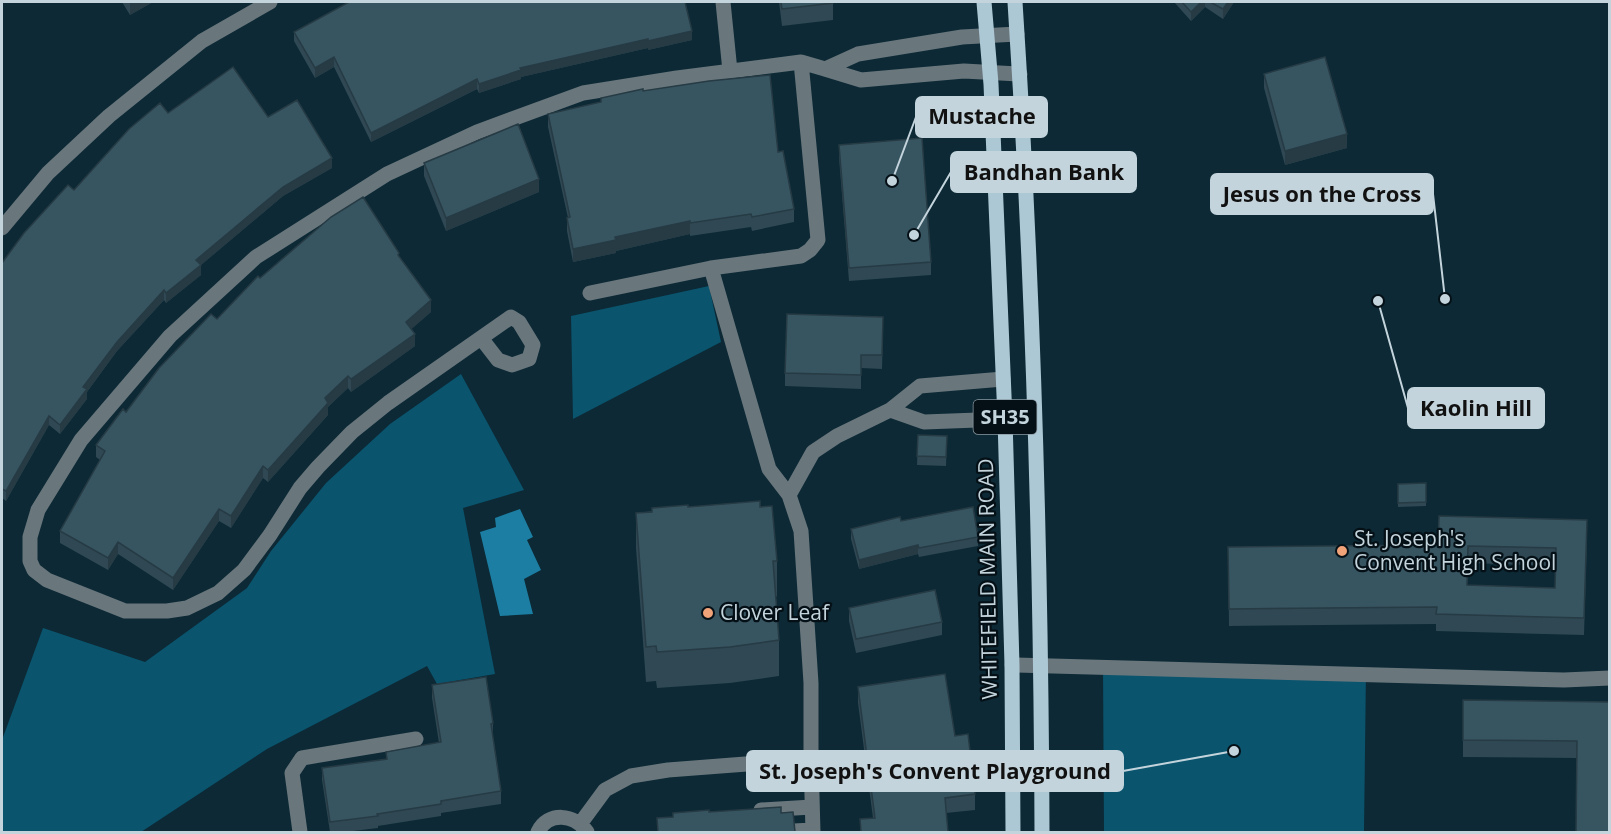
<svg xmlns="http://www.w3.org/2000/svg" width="1611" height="834" font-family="'Open Sans',sans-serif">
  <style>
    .green { fill: #0a546e }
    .water { fill: #1c7ea2 }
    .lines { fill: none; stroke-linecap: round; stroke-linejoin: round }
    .minor { stroke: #69767c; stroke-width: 15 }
    .major { stroke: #adc8d5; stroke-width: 15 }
    .wall { fill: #2f4853; fill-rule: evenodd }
    .shaded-wall { fill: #263b44 }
    .building { fill: #375461; stroke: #263b44; stroke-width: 1.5; fill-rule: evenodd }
    .poi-dot { fill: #f0a279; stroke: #051016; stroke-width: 2 }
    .labels { text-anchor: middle; stroke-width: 4.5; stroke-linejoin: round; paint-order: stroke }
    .shield { fill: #051016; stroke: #8b99a1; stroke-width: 1.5 }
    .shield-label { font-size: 20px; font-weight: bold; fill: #c4d4dc }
    .poi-label { font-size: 21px; fill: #c4d4dc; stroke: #051016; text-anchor: start }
    .street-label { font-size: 21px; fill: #c4d4dc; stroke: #051016 }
    .leader { fill: none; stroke: #c4d4dc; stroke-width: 2 }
    .callout-dot { fill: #c4d4dc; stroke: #051016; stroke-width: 2 }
    .callout { fill: #c4d4dc; stroke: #c4d4dc; stroke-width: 2 }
    .callout-label { font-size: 22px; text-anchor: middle; font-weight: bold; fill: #111 }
  </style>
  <rect width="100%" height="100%" fill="#0c2935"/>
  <path class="green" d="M709,286L721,342L573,419L571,316Z
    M461,374L524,490L463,508L495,674L437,684L427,666L267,749L141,832H2V740L43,628L145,662L247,588L271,551L326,483L390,424Z
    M1103,667L1366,669L1364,832H1104Z"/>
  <path class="water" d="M520,509L533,537L527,540L541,570L524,579L533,614L500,616L480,532L496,527L495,518Z"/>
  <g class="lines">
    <path class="minor" d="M723,2L730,71
      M1017,34L962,37L858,54L825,69L861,80L964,71L1020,74
      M2,228L48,173L109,116L202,41L270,2
      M590,293L711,268
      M481,338L498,360L512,365L529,359L533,345L519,322L511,317L388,403L352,432L318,467L300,488L270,535L244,570L218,593L187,608L167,611H125L47,580L34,570L30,561V537L38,510L81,440L170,336L256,257L387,174L477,132L583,93L677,78L801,62L825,69
      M890,410L924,422L1005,419
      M789,495L813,452L837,436L890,410L920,386L1003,379
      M1012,665L1564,680L1610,678
      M811,759L813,832
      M761,810L812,807
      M580,824L605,790L631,776L668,770L811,759V683L801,531L789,495L769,469L711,268L801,256L810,250L818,240L801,62
      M300,832L292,773L302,758L416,739
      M538,832C548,811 575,814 587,832
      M774,832L813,830"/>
    <path class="major" d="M984,2L991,84L1005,419L1012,665L1013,832
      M1015,2C1033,278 1041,555 1042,832"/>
  </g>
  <path class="wall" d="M122,2H153L130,15Z
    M779,2H833V20L782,26Z
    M1174,2H1234L1223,19L1205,7L1191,21Z
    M294,32L692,40L648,50V48L521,77V79L479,93L477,89L371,142L334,67L315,78L294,41Z
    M1264,74L1347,148L1285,165L1264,88Z
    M643,91L778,152L794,209V222L752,231L751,227L690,236V234L616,251V253L573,262L567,231V218H568L548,127V114L601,103V98Z
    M168,113L268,117L332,168L283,196L201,265V275L166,303L164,300L117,351L87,392V399L60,434L49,425L6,501L2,498V263L74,190Z
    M839,145L931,262V275L849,281L839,158Z
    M424,163L539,192L446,231L424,176Z
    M399,257L431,312L411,329L415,346L351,392L348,388L328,407V415L268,482L263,478L231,528L219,521L173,590L118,554L108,570L60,543V531L100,460L96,457V445L126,412L217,319L260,278Z
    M883,330L882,369L861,368V389L785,386V373Z
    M918,435L947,436L946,466L917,465Z
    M1426,483V506L1398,507V484Z
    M688,507L777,561V596L776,597L779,640V676L730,683L657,688L656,681L646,682L636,548V513Z
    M901,521L978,537V546L919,557L918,554L859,569L851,539V529Z
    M1587,537L1584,635L1436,631V624L1229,626L1228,547L1438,545ZM1468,563L1556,566L1555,588L1467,586Z
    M849,608L942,622V635L856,653L849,621Z
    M432,685L493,723V736L501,791V804L441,813V816L378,826V828L345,832H330L322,780V768L386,759V752L439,743L432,698Z
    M858,687L955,736L975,794V810L946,813L948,832H860V819L873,818L858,703Z
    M1463,700L1610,702L1576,758L1463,757Z"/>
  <path class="shaded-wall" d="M130,2H153L130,15Z
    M1201,2H1205V7L1191,21V12Z
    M1228,2H1234L1223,19V9Z
    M692,31V40L648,50V41Z
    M648,39V48L521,77V79L479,93V84L520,68Z
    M334,57V67L315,78V68Z
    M477,79V89L371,142V133Z
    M1347,134V148L1285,165V151Z
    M332,158V168L283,196L201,265V275L166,303V293L196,260L283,187Z
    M539,179V192L446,231V218Z
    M690,221V234L616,251V253L573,262V249L615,237Z
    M164,290V300L117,351L87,392V399L60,434V425L83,387L117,342Z
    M431,300V312L406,334V322Z
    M415,334V346L351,392V379Z
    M348,376V388L328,407V415L268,482V470L325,398Z
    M49,416V425L6,501V491Z
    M263,466V478L231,528V516Z
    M219,509V521L173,590V578Z
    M118,542V554L108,570V558Z
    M918,545V554L859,569V560Z"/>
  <path class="building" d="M349,2H685L692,31L648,41V39L520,68L521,70L479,84L477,79L371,133L334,57L315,68L294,32Z
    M781,2H833V3L782,9Z
    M1182,2H1201L1191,12Z
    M1210,2H1228L1223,9Z
    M1325,57L1347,134L1285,151L1264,74Z
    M233,67L268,117L297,100L332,158L283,187L196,260L201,265L166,293L164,290L117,342L83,387L87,389L60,425L49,416L6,491L2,489V263L24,233L68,185L74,190L129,129L160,103L168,113Z
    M770,75L778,152L783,151L794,209L752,217L751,214L690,223V221L615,237L616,240L573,249L567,218L570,217L548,114L601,102V98L643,89V91L709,81Z
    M518,124L539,179L446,218L424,163Z
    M922,138L931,262L849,268L839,145Z
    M363,197L399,253L398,255L431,300L406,322L415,334L351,379L348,376L325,398L328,403L268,470L263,466L231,516L219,509L173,578L118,542L108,558L60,531L105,451L96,445L123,409L126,412L159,368L211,314L217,319L258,276L260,278L331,217Z
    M787,314L883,317L882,355H861V375L785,373Z
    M918,435L947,436L946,457L917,456Z
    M1426,483V502L1398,503V484Z
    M760,501V507L772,506L777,561H773L779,640L730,647L657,652L656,646L646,647L636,513L652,512V508L688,505V507Z
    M973,507L978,537L919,548L918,545L859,560L851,529L900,517L901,521Z
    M1439,516L1587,520L1584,618L1436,614L1437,607L1229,609L1228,547L1438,545ZM1468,546L1556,548L1555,588L1467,585Z
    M935,590L942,622L856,639L849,608Z
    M945,674L955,736L968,734L975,794L945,798L948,832H861L860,819L875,818L858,687Z
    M486,677L493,723L491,724L501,791L441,801V804L377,814L378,816L330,822L322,768L387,759L386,752L441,742L432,685Z
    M1463,700L1610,702V832H1576L1577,741L1463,740Z
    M781,807V813L793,812L795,832H658L657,818L673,817V813L709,810V812Z"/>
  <g class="poi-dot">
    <circle cx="1342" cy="551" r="6"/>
    <circle cx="708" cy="613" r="6"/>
  </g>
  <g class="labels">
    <rect class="shield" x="973.5" y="400" width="63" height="34" rx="4.5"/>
    <g class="shield-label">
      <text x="1005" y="424">SH35</text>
    </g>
    <g class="poi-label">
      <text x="1354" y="546">St. Joseph's<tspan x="1354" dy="24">Convent High School</tspan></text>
      <text x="720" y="620">Clover Leaf</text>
    </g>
    <g class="street-label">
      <text transform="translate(988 579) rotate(-91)" y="7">WHITEFIELD MAIN ROAD</text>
    </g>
  </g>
  <path class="leader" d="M892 181L916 117M914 235L951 172M1445 299L1433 194M1378 301L1408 408M1234 751L1123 771"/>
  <g class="callout-dot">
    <circle cx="892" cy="181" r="6"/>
    <circle cx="914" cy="235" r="6"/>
    <circle cx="1445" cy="299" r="6"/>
    <circle cx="1378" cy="301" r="6"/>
    <circle cx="1234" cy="751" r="6"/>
  </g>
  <g class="callout">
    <rect x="916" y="97" width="131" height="40" rx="6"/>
    <rect x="951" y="152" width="185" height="40" rx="6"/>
    <rect x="1211" y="174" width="222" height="40" rx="6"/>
    <rect x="1408" y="388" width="136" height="40" rx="6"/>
    <rect x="747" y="751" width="376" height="40" rx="6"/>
  </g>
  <g class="callout-label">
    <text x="982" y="124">Mustache</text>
    <text x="1044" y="180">Bandhan Bank</text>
    <text x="1322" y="202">Jesus on the Cross</text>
    <text x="1476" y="416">Kaolin Hill</text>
    <text x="935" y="779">St. Joseph's Convent Playground</text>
  </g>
  <rect width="1611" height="834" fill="none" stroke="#c4d4dc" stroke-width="6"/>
</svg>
